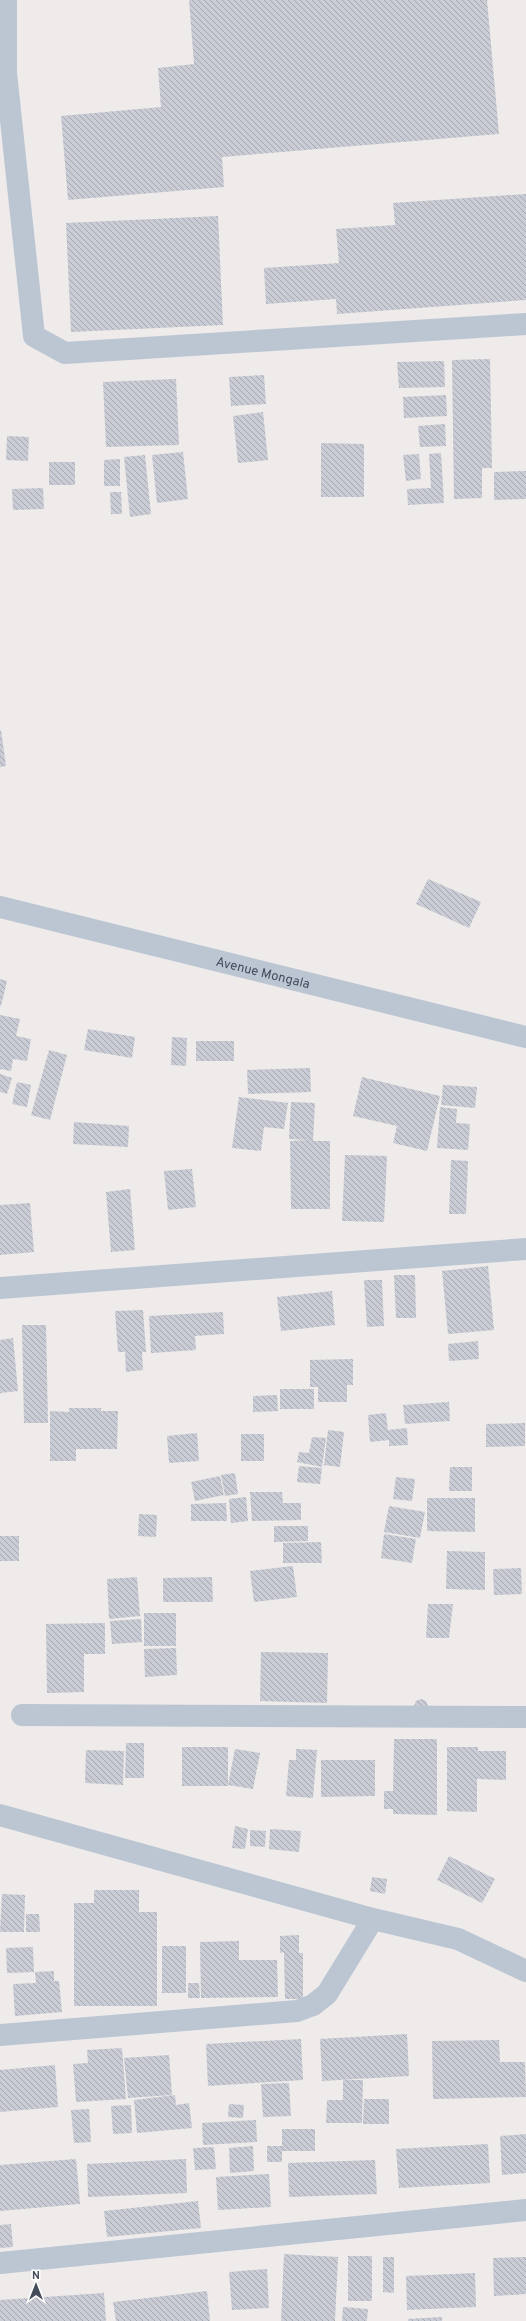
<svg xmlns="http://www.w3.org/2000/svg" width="526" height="2321" font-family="Overpass,sans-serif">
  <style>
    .building { fill: url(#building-back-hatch) }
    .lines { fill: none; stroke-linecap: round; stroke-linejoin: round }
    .minor { stroke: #bcc6d3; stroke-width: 22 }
    .tertiary { stroke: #bcc6d3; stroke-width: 22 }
    .labels { text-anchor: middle; stroke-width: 3; stroke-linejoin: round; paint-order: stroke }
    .street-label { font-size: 13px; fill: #424c5a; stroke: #fff }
  </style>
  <defs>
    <pattern id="building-back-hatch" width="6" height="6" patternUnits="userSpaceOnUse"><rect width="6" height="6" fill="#c9ccd4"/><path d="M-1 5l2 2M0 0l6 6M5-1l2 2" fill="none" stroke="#a5a8af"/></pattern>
  </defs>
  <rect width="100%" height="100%" fill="#eeebea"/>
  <path class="building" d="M189,0H487L499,134L222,157L224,187L68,200L61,116L161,107L158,68L194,64Z
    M526,194V300L337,314L336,299L266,304L264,268L339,263L336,229L395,225L393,203Z
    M218,216L223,325L71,332L66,223Z
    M490,359L492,468H482V498L454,499L452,360Z
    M444,361L445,387L399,388L397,362Z
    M264,375L266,404L231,406L229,377Z
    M176,379L179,445L106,447L103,382Z
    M446,395L447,416L404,418L403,397Z
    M263,412L268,460L238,463L233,416Z
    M445,424L446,446L420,447L418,426Z
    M7,436L29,437L28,461L6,460Z
    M321,443L364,444V497H321Z
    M183,452L188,499L157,503L152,455Z
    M441,453L444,503L408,505L407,489L431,488L429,454Z
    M419,454L421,479L406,481L403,455Z
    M145,455L151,514L130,517L124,457Z
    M120,459V486H104V460Z
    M49,462H75V485H49Z
    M526,471V499L494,500V472Z
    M43,488L44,509L13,510L12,489Z
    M110,492H121L122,514H111Z
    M1,730L6,766L0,767V731Z
    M428,879L481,902L469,928L416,904Z
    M0,979L7,981L1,1006H0Z
    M0,1015L20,1019L16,1036L31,1039L27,1061L13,1059L11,1071L0,1069Z
    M88,1029L135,1037L132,1058L84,1050Z
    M172,1037L187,1038L186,1066L171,1065Z
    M196,1041H234V1061H196Z
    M49,1050L67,1055L50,1120L31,1115Z
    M310,1068L311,1092L248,1094L247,1070Z
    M0,1074L12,1078L7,1094L0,1092Z
    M362,1077L440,1096L427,1151L393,1143L397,1126L353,1116Z
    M17,1082L31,1085L27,1107L12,1104Z
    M443,1085L477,1087L475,1108L441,1105Z
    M239,1097L288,1103L284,1129L264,1127L261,1151L232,1148Z
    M291,1102L315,1103L313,1141H330V1209H291L290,1141L309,1140L289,1139Z
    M440,1107L457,1109L456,1123L470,1124L468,1150L437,1148Z
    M74,1122L129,1126L128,1147L73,1144Z
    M345,1155L387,1156L384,1222L342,1221Z
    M451,1160L468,1161L466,1214H449Z
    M192,1169L196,1207L168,1210L164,1171Z
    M130,1189L135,1250L111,1252L106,1192Z
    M30,1203L34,1252L0,1255V1205Z
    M488,1266L494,1330L448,1334L442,1271Z
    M394,1275H415L416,1318H396Z
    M364,1280H382L384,1326L367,1327Z
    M332,1291L335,1325L281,1331L277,1297Z
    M143,1310L146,1352H142L143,1370L126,1372L125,1352H118L115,1311Z
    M223,1312L224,1334L195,1336L196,1350L151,1353L149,1316Z
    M22,1325H46L48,1423H24Z
    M13,1338L18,1391L0,1393V1340Z
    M478,1341L479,1359L449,1361L448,1344Z
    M353,1359V1385H347V1402H318V1387H310V1360Z
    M280,1389H314V1409H280Z
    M277,1395L278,1411L253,1412V1396Z
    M449,1402L450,1421L405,1424L403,1405Z
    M69,1408H101V1411H118L117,1449H76V1461H50V1411L69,1412Z
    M386,1413L388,1430L407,1428L408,1445L389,1446V1440L370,1442L368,1415Z
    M525,1423V1446L486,1447V1424Z
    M328,1430L344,1432L340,1467L324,1465Z
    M197,1433L199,1461L169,1463L167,1436Z
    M241,1434H264V1461H241Z
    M312,1437L326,1438L322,1467L297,1462L299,1452L309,1453Z
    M299,1466L322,1468L320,1484L297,1482Z
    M450,1467H472V1491H449Z
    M235,1473L238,1494L225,1496L221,1475Z
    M220,1476L224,1495L195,1501L191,1482Z
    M396,1477L415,1479L412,1501L393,1499Z
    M250,1492H282L283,1503H301V1520L252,1521Z
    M246,1497L248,1521L231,1523L229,1499Z
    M427,1498H475V1532L427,1531Z
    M226,1503L227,1521H191V1504Z
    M389,1506L425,1512L420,1538L384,1532Z
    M139,1514L157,1515L156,1537L138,1536Z
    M274,1526H308V1541L274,1542Z
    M384,1534L416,1539L412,1563L381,1558Z
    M0,1536H19V1561H0Z
    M321,1542L322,1563H283V1543Z
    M447,1551L485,1552V1590L446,1589Z
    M293,1566L297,1597L254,1602L250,1571Z
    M521,1568L522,1594L494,1595L493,1569Z
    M137,1577L140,1616L109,1619L107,1579Z
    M212,1577L213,1602H163V1578Z
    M428,1604H453L449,1638H426Z
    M144,1613H176V1646H144Z
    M141,1619L142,1642L112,1644L110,1621Z
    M105,1623V1654H84V1692L47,1693L46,1624Z
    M176,1648L177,1675L145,1677L144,1649Z
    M261,1652L328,1653L327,1703L260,1701Z
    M421,1699L426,1701L428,1706L426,1710L414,1706L416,1701Z
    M394,1739H437V1815L393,1814V1809H384V1791H393Z
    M126,1743H144V1778H125Z
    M182,1747H228V1786H182Z
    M447,1747H478V1751H506V1780L477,1779V1812L447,1811Z
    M235,1749L260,1753L253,1789L228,1785Z
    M296,1749L317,1750L313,1798L286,1796L289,1760H296Z
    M86,1750L124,1751L123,1785L85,1783Z
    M321,1760H375V1796L321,1797Z
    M235,1826L248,1829L245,1849L232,1848Z
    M270,1829L301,1831L299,1852L269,1849Z
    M250,1830L266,1831L265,1847L250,1846Z
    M449,1856L495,1879L482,1903L437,1880Z
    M372,1877L387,1879L385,1894L370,1891Z
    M94,1890H139V1912H157V2006H74V1903H94Z
    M2,1894L25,1895L24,1932H0Z
    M26,1914H39L40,1932H26Z
    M299,1935V1953H303V1999H285L284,1952L280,1953V1936Z
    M239,1941V1960H277L278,1997L201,1998L200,1942Z
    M162,1946H186V1993H162Z
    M33,1947L34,1972L7,1973L6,1948Z
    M54,1971V1981H59L62,2012L15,2016L13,1984L36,1983L35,1972Z
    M188,1983H199L200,1998H188Z
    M407,2034L409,2076L322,2081L320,2039Z
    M301,2039L303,2080L208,2086L206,2044Z
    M499,2040L500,2062H525L526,2097L433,2099L432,2041Z
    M122,2048L126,2099L76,2102L73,2064L88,2063L87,2050Z
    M169,2055L172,2095L128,2098L124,2058Z
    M55,2065L58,2107L0,2112V2070Z
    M343,2080H363L362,2123H326L327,2100H343Z
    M289,2083L291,2116L263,2117L261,2084Z
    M175,2095L176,2105L189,2103L192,2128L137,2133L134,2100Z
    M364,2099H389V2124H363Z
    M229,2104L244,2105L243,2118L228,2117Z
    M131,2105L132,2133L113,2134L111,2106Z
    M89,2109L91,2142L74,2143L71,2110Z
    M256,2120L257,2142L203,2145L202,2123Z
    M282,2129H315V2151H282V2162H267V2146H282Z
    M526,2134V2173L502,2175L500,2136Z
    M488,2144L490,2183L399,2188L396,2149Z
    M253,2146L254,2171L230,2173L229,2148Z
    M214,2147L216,2169L195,2170L193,2148Z
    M76,2159L80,2204L0,2211V2165Z
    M186,2159L187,2193L88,2197L87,2164Z
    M375,2160L377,2194L289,2197L288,2163Z
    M269,2174L271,2207L218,2210L216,2177Z
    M198,2201L201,2228L107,2237L104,2211Z
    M11,2224L13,2247L0,2248V2225Z
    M284,2254L338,2257L335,2321H281Z
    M348,2256H372V2301H348Z
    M383,2257H394V2293L383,2292Z
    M526,2257V2294L494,2296L493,2258Z
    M267,2269L269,2308L232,2310L229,2272Z
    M475,2273L476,2307L407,2310L406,2276Z
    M207,2291L210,2321H116L113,2302Z
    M104,2293L106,2321H0V2300Z
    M343,2307L368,2309L367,2321H342Z
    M442,2317V2321H408V2319Z"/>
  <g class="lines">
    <path class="minor" d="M6,0V73L34,336L65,353L526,324
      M0,1288L526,1249
      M22,1715L526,1717
      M0,1815L373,1919L458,1939L526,1971
      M0,2035L297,2011L313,2005L327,1994L373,1919
      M0,2263L526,2210"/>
    <path class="tertiary" id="s1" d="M0,907L526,1037"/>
  </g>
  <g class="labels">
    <g class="street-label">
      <text dy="5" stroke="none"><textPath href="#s1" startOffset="271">Avenue Mongala</textPath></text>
    </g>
  </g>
  <g transform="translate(36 2285)" stroke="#ffffff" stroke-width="3" paint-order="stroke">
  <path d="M0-3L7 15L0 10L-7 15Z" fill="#424c5a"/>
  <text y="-6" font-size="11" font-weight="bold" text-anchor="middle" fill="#424c5a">N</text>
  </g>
</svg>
